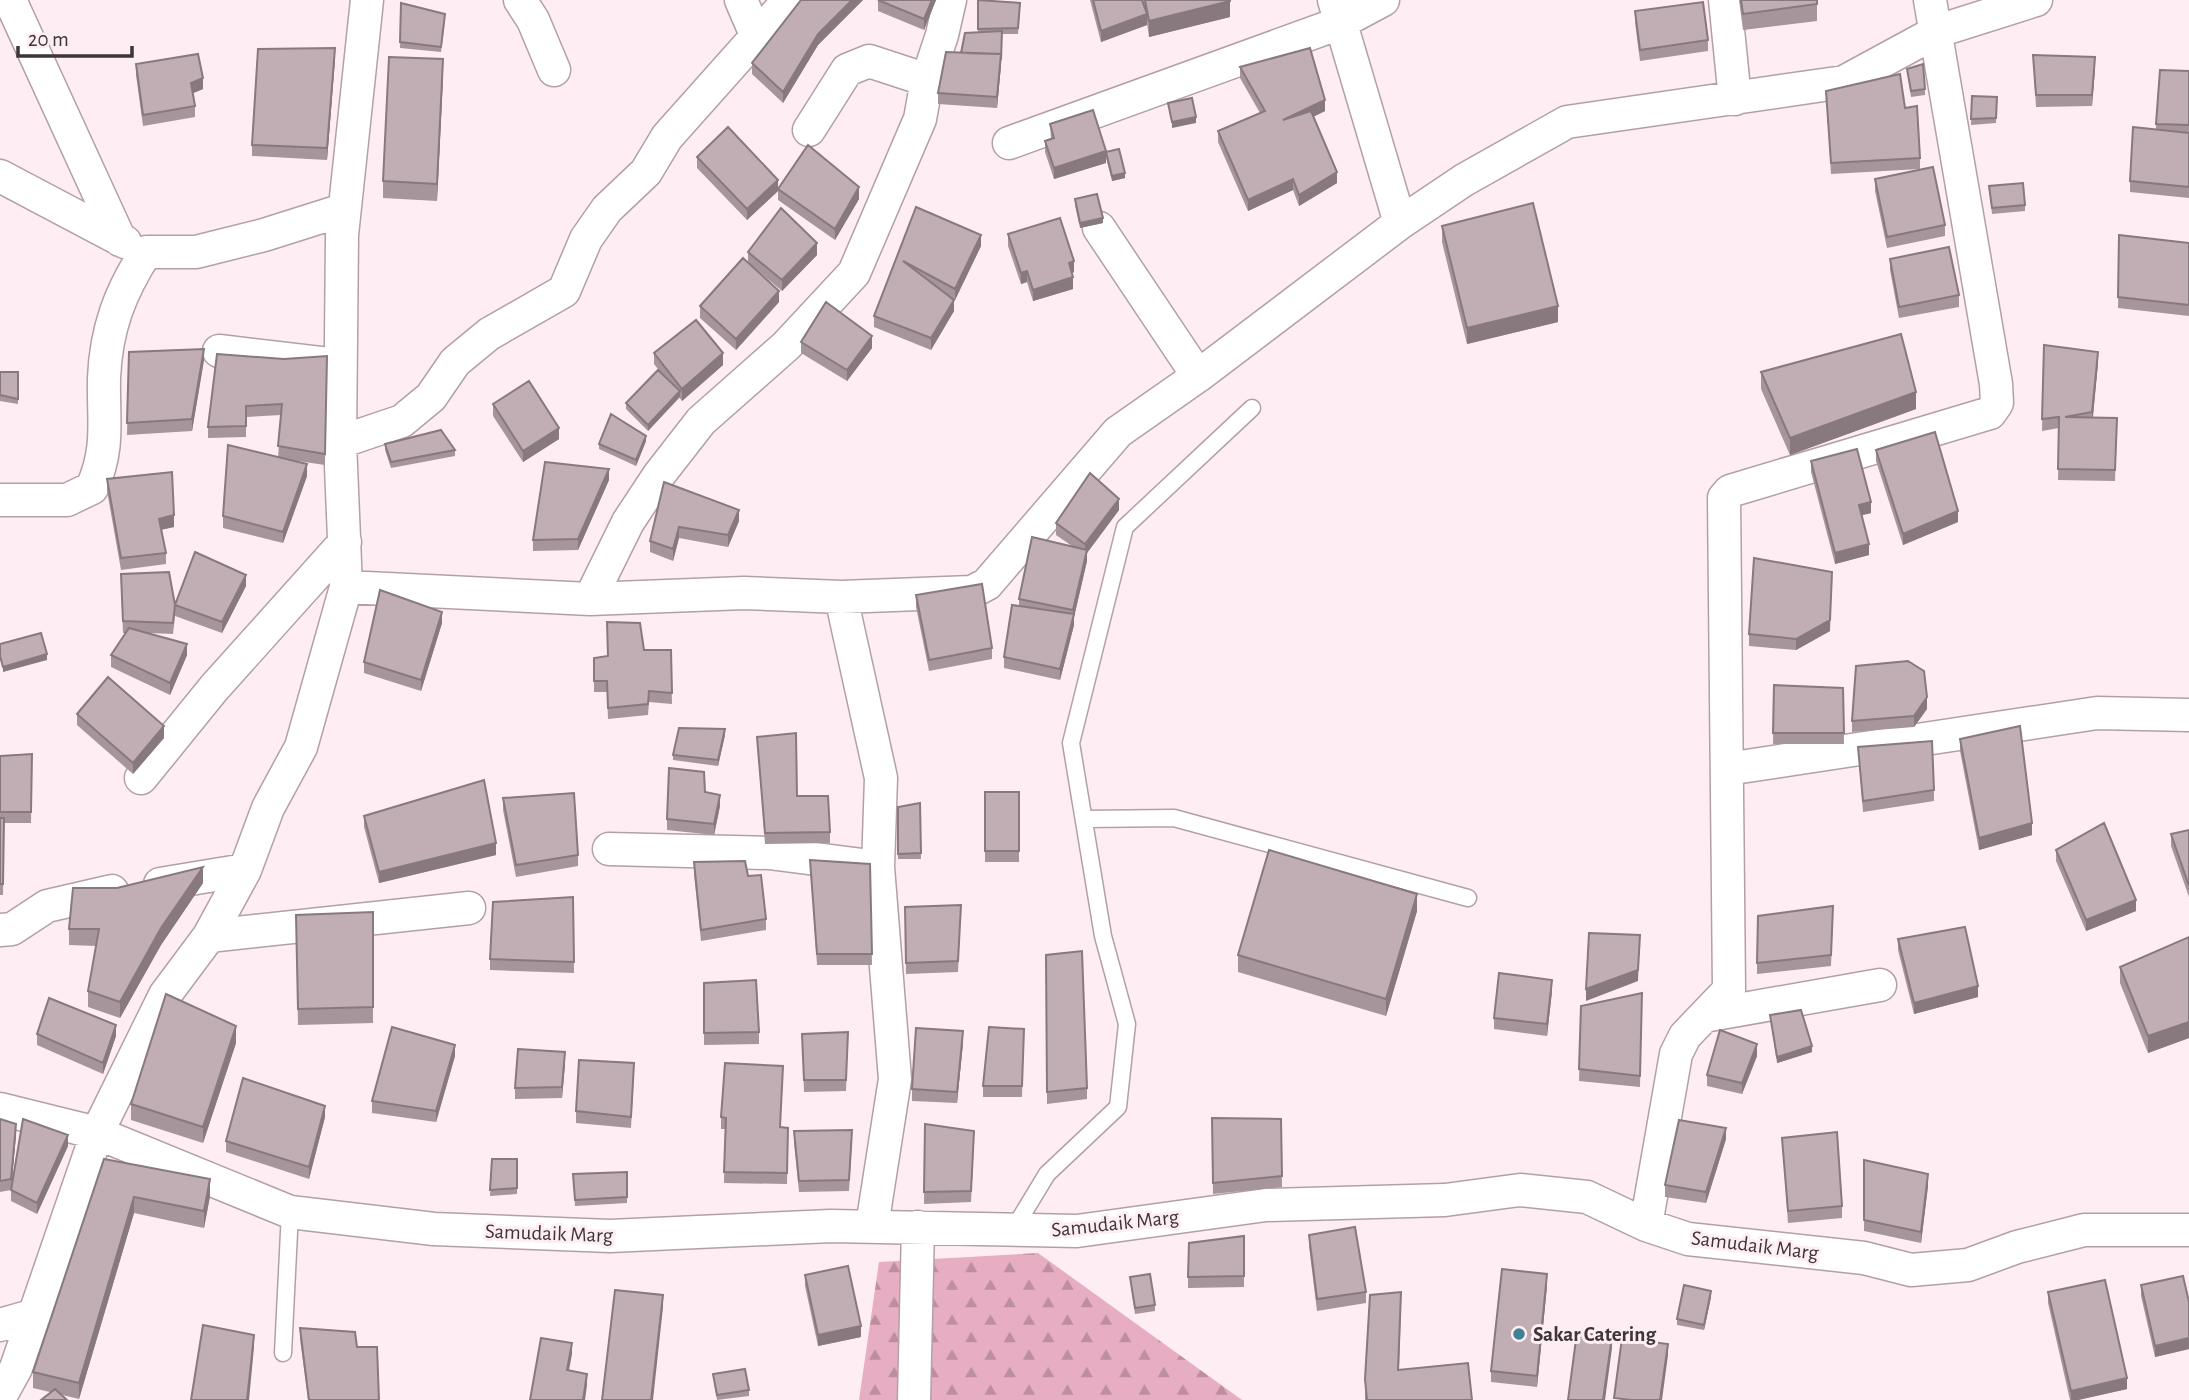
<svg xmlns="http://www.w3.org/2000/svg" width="2189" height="1400" font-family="'Alegreya Sans',sans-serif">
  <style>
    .forest { fill: url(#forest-firs) }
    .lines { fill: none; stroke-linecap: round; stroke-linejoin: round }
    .service-casing { stroke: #b3a0a7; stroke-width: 19 }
    .minor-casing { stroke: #b3a0a7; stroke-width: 35 }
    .service { stroke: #fff; stroke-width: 16 }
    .minor { stroke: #fff; stroke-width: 32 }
    .wall { fill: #a6959b }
    .shaded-wall { fill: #87797e }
    .building { fill: #c1adb4; stroke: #87797e; stroke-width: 2 }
    .poi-dot { fill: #418095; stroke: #feeef3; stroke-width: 2.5 }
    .labels { text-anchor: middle; stroke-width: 6; stroke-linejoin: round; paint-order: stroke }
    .street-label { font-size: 21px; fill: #3d3538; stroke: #feeef3 }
    .poi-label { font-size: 21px; font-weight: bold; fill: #3d3538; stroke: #feeef3; text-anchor: start }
  </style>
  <defs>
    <pattern id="forest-firs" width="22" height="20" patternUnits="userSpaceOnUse" patternTransform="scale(1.75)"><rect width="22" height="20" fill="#e7adc2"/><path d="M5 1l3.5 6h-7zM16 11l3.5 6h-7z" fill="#bc8e9f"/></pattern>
  </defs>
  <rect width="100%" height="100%" fill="#feeef3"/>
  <path class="forest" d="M1038,1253L1242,1400H859L879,1262Z"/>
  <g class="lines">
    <defs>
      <path id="service" d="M1084,819L1174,818L1468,898
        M1013,1230L1047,1174L1118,1107L1127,1024L1103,936L1071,743L1125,527L1252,408
        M283,1353L290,1212"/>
      <path id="minor" d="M10,0L120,240
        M520,0L533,20L554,70
        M741,0L757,37
        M1334,0L1400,223
        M1725,0L1735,99
        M809,130L847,70L869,61L927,80
        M1009,143L1340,23L1383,0
        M0,176L125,242
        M1099,228L1198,376
        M219,351L329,364
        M340,442L402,421L431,397L455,362L489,334L564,291L586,239L607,209L646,172L667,137L789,0
        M0,500H67L92,488C110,447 103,421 104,378C106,329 120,292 146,252H196L264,235L343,210
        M346,587L590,599L744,593L841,597L972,592L987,584L1118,432L1198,376L1400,223L1464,180L1567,122L1844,82L1938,31L2036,0
        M841,597L881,778L878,867L895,1079L872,1226
        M590,599L628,522L659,475L701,421L786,346L854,273L920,119L927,80L942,35L950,0
        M1727,769L2097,713L2189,715
        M141,778L214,688L345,542
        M609,849L769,853L878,867
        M160,884L245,870
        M0,930L12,929L47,906L112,891
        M209,936L469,908
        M1704,1016L1880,985
        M0,1109L97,1133L290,1212L434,1229L610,1236L831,1226L1077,1231L1266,1205L1445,1200L1520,1190L1587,1197L1646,1225L1688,1239L1864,1258L1911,1270L1968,1265L2017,1247L2084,1230H2189
        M1646,1225L1676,1054L1685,1036L1729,990L1724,498L1730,491L1990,413L1997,403L1996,384L1930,0
        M0,1325L35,1315
        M0,1397L16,1368L97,1133L165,995L209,936L245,870L268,808L301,747L346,587L340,442L342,235L367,0
        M914,1400L918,1227"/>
    </defs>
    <use href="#service" class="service-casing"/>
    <use href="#minor" class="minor-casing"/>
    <use href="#service" class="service"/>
    <use href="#minor" class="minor"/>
  </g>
  <path class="wall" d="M801,0H863L818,45L783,103L752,74V63Z
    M878,0H936L924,30L878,11Z
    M978,0L1020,9L1018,34H1002L1001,65L997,108L938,104V93L961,53L978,32Z
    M1090,0H1230V17L1149,37L1147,23V25L1101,42Z
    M1739,0H1817V21L1743,30Z
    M401,3L445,20L441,52L400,48Z
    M1635,11L1708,40V51L1640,61L1635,22Z
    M2033,55L2095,68L2092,106L2036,107Z
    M335,59L327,160L252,156V145Z
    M136,64L203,89L193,93L195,106V117L143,126L136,75Z
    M1240,67L1325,111L1313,117L1337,183L1299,206L1293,190L1248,211L1218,142V131L1260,113L1240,78Z
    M1907,69L1925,89V95L1911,97Z
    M2189,71V198L2130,192V181L2156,130V124Z
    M443,76L437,201L383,198V181Z
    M1826,91L1905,108L1920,158V169L1831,174Z
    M1972,96L1997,97L1996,123L1971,125Z
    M1050,124L1106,163L1054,179L1045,152V141L1051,139Z
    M1106,152L1125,178L1112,181L1106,158Z
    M697,157L778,191L747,220L697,168Z
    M1875,179L1945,225V236L1887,248L1875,191Z
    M1989,186L2025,205V211L1992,214Z
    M778,189L859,199L835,240L778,200Z
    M1075,199L1103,223L1080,228L1075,205Z
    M916,207L981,246L955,300L948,296L954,311L931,350L874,327V316Z
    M1442,226L1558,322L1467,344L1442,242Z
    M1008,234L1074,272L1072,273L1073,289L1033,301L1027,282L1021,284L1008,246Z
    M2119,235L2189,243V316L2118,308Z
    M748,252L817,255L782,291L752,266L779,302L736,350L700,318V306L748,263Z
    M1890,259L1959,295V307L1899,318L1890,270Z
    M801,342L872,348L847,381L801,353Z
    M2044,345L2098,363L2093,418H2117L2115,481L2058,480L2059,428L2042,431Z
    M129,352L204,360L192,431L127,435Z
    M654,353L723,365L682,401L679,397L648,431L626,409V403L661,373L654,364Z
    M327,356L325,465L278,458L281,415L246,417V437L208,438V427L284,359Z
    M0,372H18V404L0,401Z
    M1761,372L1916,409L1790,455L1761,389Z
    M493,404L559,439L523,462L493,416Z
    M646,441L636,466L599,449V444Z
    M385,444L455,450V456L391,468L385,450Z
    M1876,450L1958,522L1903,545L1876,461Z
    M1811,461L1871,513L1862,515L1869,555L1835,564L1811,472Z
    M307,476L283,543L223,528V516Z
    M107,479L174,527L161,530L166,553V564L121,570L107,491Z
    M609,480L578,550L533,551V540Z
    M664,482L739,521L728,547L679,538L673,561L650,552V541Z
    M1119,510L1087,553V561L1074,617V625L1060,680L1004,668V657L1019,606V599L1072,546L1056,535V523Z
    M121,585L175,605L246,586L222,633L175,616L173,634L148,633L187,655L170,695L111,667V655L126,633H123Z
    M916,595L992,648V659L929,671L916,607Z
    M442,623L421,691L364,673V662Z
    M1830,631L1796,650L1749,646V634Z
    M644,650H671L672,704L649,702L648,715L608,719L607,692H594V658Z
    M1774,685L1843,688L1844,744H1773Z
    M1927,709L1914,727L1852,732V721Z
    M77,714L164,738L133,774L77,725Z
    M725,735L718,766L673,760V755Z
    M757,737L797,796L830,832V843L765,844Z
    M1960,739L2032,835L1979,850L1960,751Z
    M1858,747L1934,790V801L1863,812Z
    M32,754L31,823H4L3,895H0V756Z
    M705,792L720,806L714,835L667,830V819Z
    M985,792H1019V862H985Z
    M503,798L578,855V866L516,877L503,810Z
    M920,803L921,859H898V807Z
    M364,816L496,855L379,883L364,827Z
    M2189,830V897L2171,846V834Z
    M2056,850L2136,911L2086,931L2056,861Z
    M810,860L870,864L872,965H817Z
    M694,862L748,876L766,919V930L701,941L694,874Z
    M203,883L161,945L120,1018L88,1007V991L96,946L69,945V929L117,888Z
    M573,897L574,973L490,970V959Z
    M961,905L958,972L906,974L905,907Z
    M1417,911L1386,1016L1238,972V955Z
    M373,912V1023L298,1025L296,915Z
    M1833,917L1831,966L1757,974V963Z
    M2189,937V1038L2148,1053L2120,983V967Z
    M1898,939L1978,997L1914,1014L1898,950Z
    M1046,955L1087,1088V1099L1047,1104Z
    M704,983L759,1032V1044L704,1045Z
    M1552,991L1547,1036L1494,1029V1018Z
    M1642,993L1640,1087L1579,1081L1581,1006Z
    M1770,1015L1812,1052L1777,1063Z
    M1024,1029L1022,1097H983V1086Z
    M848,1032L846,1091L804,1092L802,1034Z
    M37,1034L116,1036L103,1074L37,1045Z
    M236,1043L203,1143L131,1120V1104Z
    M963,1043L957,1103L912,1101V1089Z
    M455,1056L436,1122L372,1113V1101Z
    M1757,1056L1742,1094L1707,1086V1075Z
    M565,1063L562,1098L515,1099V1088Z
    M634,1074L631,1128L576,1123V1111Z
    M783,1077L780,1127L788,1128L787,1184L724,1183L725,1129H721V1117Z
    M325,1117L309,1179L226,1152V1141Z
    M1212,1118L1281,1119L1282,1187L1213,1194Z
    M0,1119L16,1135L11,1189L68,1146L37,1214L11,1201V1190L0,1192Z
    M925,1124L974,1142L971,1202L924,1204Z
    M794,1131L852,1141L849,1191L799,1192L794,1142Z
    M1782,1138L1842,1206V1218L1788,1223Z
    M1726,1139L1706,1203L1665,1197V1185Z
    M104,1159L210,1196L204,1228L134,1213L79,1399L33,1388V1372Z
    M492,1159H517V1194L490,1196Z
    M1864,1160L1928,1186L1921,1243L1864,1231Z
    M627,1172V1203L575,1206L573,1174Z
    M1309,1235L1366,1292V1303L1317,1311L1309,1246Z
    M1244,1236V1287L1188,1288V1277Z
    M805,1275L861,1337L818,1346L805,1286Z
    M1130,1277L1155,1305V1311L1135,1314Z
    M2141,1285L2189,1302V1349L2155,1357L2141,1296Z
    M1547,1286L1537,1387L1491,1382V1371Z
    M2048,1292L2127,1389L2078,1400H2070L2048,1303Z
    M1711,1297L1704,1330L1677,1325V1319Z
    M1401,1308L1399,1370L1472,1400H1365V1379Z
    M300,1328L357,1347L379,1400H308L300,1339Z
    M713,1374L749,1390V1396L717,1400Z"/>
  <path class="shaded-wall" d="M852,0H863L818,45L783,103V92L818,34Z
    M932,0H936L924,30V19Z
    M1230,1V17L1149,37V21Z
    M1147,14V25L1101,42V31Z
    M1002,31L1001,65L997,108V97Z
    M335,48V59L327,160V148Z
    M2095,57V68L2092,106V95Z
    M443,59V76L437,201V184Z
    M203,78V89L191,94V83Z
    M1325,100V111L1283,131V120Z
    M1196,117V123L1172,128V122Z
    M1106,151V163L1054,179V168Z
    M1337,172V183L1299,206V195Z
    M1125,173V178L1112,181V176Z
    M1293,179V190L1248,211V200Z
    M778,180V191L747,220V209Z
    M859,187V199L835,240V229Z
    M1103,218V223L1080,228V223Z
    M981,235V246L955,300V289Z
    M817,243V255L782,291V280Z
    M1074,261V272L1069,274V263Z
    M1027,271V282L1021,284V273Z
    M1073,277V289L1033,301V290Z
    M779,291V302L736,350V339Z
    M954,300V311L931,350V338Z
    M1558,306V322L1467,344V328Z
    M872,336V348L847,381V370Z
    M204,349V360L192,431V419Z
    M2098,352V363L2092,424V412Z
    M723,353V365L682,401V389Z
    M680,391V397L648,431V425Z
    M1916,392V409L1790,455V438Z
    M559,428V439L523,462V451Z
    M646,436V441L636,466V460Z
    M307,464V476L283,543V532Z
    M609,469V480L578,550V539Z
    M1119,499V510L1087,553V561L1074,617V625L1060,680V669L1073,618V610L1085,556V544Z
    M1871,502V513L1859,516V505Z
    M739,510V521L728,547V535Z
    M1958,511V522L1903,545V534Z
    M174,515V527L159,530V519Z
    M679,527V538L673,561V549Z
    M1869,544V555L1835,564V553Z
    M1832,572L1830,631L1796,650V639Z
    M246,575V586L222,633V622Z
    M442,612V623L421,691V680Z
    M187,644V655L170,695V683Z
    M47,654V660L3,672V667Z
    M1927,697V709L1914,727V716Z
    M164,726V738L133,774V763Z
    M725,729V735L718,766V760Z
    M720,795V806L714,835V824Z
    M2032,823V835L1979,850V838Z
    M496,843V855L379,883V872Z
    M203,867V883L161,945L120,1018V1002L161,928Z
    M1417,894V911L1386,1016V999Z
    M2136,900V911L2086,931V920Z
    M1640,935L1638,981L1586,1001V989Z
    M1552,980V991L1547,1036V1024Z
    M1978,986V997L1914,1014V1003Z
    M2189,1022V1038L2148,1053V1036Z
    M116,1025V1036L103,1074V1063Z
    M236,1026V1043L203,1143V1127Z
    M963,1031V1043L957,1103V1092Z
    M1757,1044V1056L1742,1094V1083Z
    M455,1045V1056L436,1122V1111Z
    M1812,1046V1052L1777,1063V1057Z
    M565,1052V1063L562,1098V1087Z
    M325,1106V1117L309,1179V1167Z
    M16,1124V1135L11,1190V1179Z
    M1726,1128V1139L1706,1203V1192Z
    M68,1135V1146L37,1214V1203Z
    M1928,1174V1186L1921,1243V1232Z
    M210,1179V1196L204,1228V1211Z
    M134,1197V1213L79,1399V1383Z
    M1547,1274V1286L1537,1387V1376Z
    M1711,1291V1297L1704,1330V1325Z
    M663,1295V1307L653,1400H651Z
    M861,1326V1337L818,1346V1335Z
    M254,1335V1347L249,1400H247Z
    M1612,1337V1348L1605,1400H1603Z
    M2189,1338V1349L2155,1357V1346Z
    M572,1343V1354L567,1381V1370Z
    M1668,1344V1355L1662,1400H1660Z
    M587,1374V1385L585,1400H583Z
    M2127,1378V1389L2078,1400H2071V1391Z"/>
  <path class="building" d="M801,0H852L818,34L783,92L752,63Z
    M878,0H932L924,19Z
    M978,0L1020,3L1018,28L978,29Z
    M1093,0H1142L1147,14L1101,31Z
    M1145,0H1230V1L1149,21Z
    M1741,0H1817V4L1743,14Z
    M1703,2L1708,40L1640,50L1635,11Z
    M401,3L445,14L441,47L400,42Z
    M1002,31L1001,60V54L961,53L965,33Z
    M335,48L327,148L252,145L258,49Z
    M1310,48L1325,100L1283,120L1311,111L1337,172L1299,195L1293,179L1248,200L1218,131L1265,111L1240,67Z
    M946,52L1001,54L997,97L938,93Z
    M198,54L203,78L191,83L195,106L143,115L136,64Z
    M2033,55L2095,57L2092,95H2036Z
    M389,57L443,59L437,184L383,181Z
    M1923,64L1925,89L1911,91L1907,69Z
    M2160,70L2189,71V125L2156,124Z
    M1900,74L1905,108L1917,106L1920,158L1831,163L1826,91Z
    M1972,96L1997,97L1996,118L1971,119Z
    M1192,98L1196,117L1172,122L1168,103Z
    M1093,110L1106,151L1054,168L1045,141L1054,138L1050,124Z
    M728,127L778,180L747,209L697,157Z
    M2133,127L2189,133V187L2130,181Z
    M808,145L859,187L835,229L778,189Z
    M1119,149L1125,173L1112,176L1106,152Z
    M1933,167L1945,225L1887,237L1875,179Z
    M2023,183L2025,205L1992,208L1989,186Z
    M1097,194L1103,218L1080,223L1075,199Z
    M1533,203L1558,306L1467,328L1442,226Z
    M916,207L981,235L955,289L903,261L954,300L931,338L874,316Z
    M781,208L817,243L782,280L748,252Z
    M1060,218L1074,261L1069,263L1073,277L1033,290L1027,271L1021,273L1008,234Z
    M2119,235L2189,243V305L2118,297Z
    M1949,247L1959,295L1899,307L1890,259Z
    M743,258L779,291L736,339L700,306Z
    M826,302L872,336L847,370L801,342Z
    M696,320L723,353L682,389L654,353Z
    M1901,334L1916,392L1790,438L1761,372Z
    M2044,345L2098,352L2092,412L2065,417L2117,418L2115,470L2058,469L2059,417L2042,419Z
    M204,349L192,419L127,423L129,352Z
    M217,354L284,359L327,356L325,454L278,446L282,404L246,406V426L208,427Z
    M658,370L680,391L648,425L626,403Z
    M0,372H18V399L0,395Z
    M529,381L559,428L523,451L493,404Z
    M611,414L646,436L636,460L599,444Z
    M441,430L455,450L391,462L385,444Z
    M1935,432L1958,511L1903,534L1876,450Z
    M228,445L307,464L283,532L223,516Z
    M1857,449L1871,502L1859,505L1869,544L1835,553L1811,461Z
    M545,462L609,469L578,539L533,540Z
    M172,472L174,515L159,519L166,553L121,558L107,479Z
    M1090,473L1119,499L1085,544L1056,523Z
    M664,482L739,510L728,535L679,527L673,549L650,541Z
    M1032,537L1087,550L1073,610L1019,599Z
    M195,552L246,575L222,622L175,605Z
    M1754,558L1832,572L1830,620L1796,639L1749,634Z
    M169,572L175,605L173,623L123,621L121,574Z
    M982,584L992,648L929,660L916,595Z
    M380,590L442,612L421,680L364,662Z
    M1012,605L1074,614L1060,669L1004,657Z
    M607,622L640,623L644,650H671L672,693L649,691L648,704L608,708L607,681H594V658L608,656Z
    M129,628L187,644L170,683L111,655Z
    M41,633L47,654L3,667L0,656V644Z
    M1908,661L1924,671L1927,697L1914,716L1852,721L1856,666Z
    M108,677L164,726L133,763L77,714Z
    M1774,685L1843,688L1844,733H1773Z
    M2020,726L2032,823L1979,838L1960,739Z
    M679,728L725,729L718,760L673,755Z
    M796,733L797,796H828L830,832L765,833L757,737Z
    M1932,741L1934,790L1863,801L1858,747Z
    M32,754L31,812H0V756Z
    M669,768L704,772L705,792L720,795L714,824L667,819Z
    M484,780L496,843L379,872L364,816Z
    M985,792H1019V851H985Z
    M574,793L578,855L516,865L503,798Z
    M920,803L921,853L898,854V807Z
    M0,818H4L3,884H0Z
    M2104,823L2136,900L2086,920L2056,850Z
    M2189,830V886L2171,834Z
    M1269,850L1417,894L1386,999L1238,955Z
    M810,860L870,864L872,954H817Z
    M745,861L748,876L761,875L766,919L701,930L694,862Z
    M203,867L161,928L120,1002L88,991L99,929H69L73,888H117Z
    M573,897L574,962L490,959L493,902Z
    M961,905L958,961L906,963L905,907Z
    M1833,906L1831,955L1757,963L1758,916Z
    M373,912V1007L298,1009L296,915Z
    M1965,927L1978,986L1914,1003L1898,939Z
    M1589,933L1640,935L1638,970L1586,989Z
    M2189,937V1022L2148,1036L2120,967Z
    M1082,951L1087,1088L1047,1092L1046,955Z
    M1499,973L1552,980L1547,1024L1494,1018Z
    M756,980L759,1032L704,1033V983Z
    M1642,993L1640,1076L1579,1069L1581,1006Z
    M166,994L236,1026L203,1127L131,1104Z
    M49,998L116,1025L103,1063L37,1034Z
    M1801,1010L1812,1046L1777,1057L1770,1015Z
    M392,1027L455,1045L436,1111L372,1101Z
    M989,1027L1024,1029L1022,1086H983Z
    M916,1028L963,1031L957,1092L912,1089Z
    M1720,1030L1757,1044L1742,1083L1707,1075Z
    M848,1032L846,1080H804L802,1034Z
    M518,1049L565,1052L562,1087L515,1088Z
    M579,1060L634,1063L631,1117L576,1111Z
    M725,1063L783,1066L780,1127L788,1128L787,1173L724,1172L726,1118L721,1117Z
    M243,1078L325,1106L309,1167L226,1141Z
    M1212,1118L1281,1119L1282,1176L1213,1183Z
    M0,1119L16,1124L11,1179L0,1181Z
    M23,1119L68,1135L37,1203L11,1190Z
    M1679,1120L1726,1128L1706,1192L1665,1185Z
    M925,1124L974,1131L971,1191L924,1192Z
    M852,1130L849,1180L799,1181L794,1131Z
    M1837,1132L1842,1206L1788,1211L1782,1138Z
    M104,1159L210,1179L204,1211L134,1197L79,1383L33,1372Z
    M492,1159H517V1188L490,1190Z
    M1864,1160L1928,1174L1921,1232L1864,1220Z
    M627,1172V1197L575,1200L573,1174Z
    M1355,1227L1366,1292L1317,1299L1309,1235Z
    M1244,1236V1276L1188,1277L1189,1243Z
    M848,1266L861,1326L818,1335L805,1275Z
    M1502,1269L1547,1274L1537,1376L1491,1371Z
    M1150,1274L1155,1305L1135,1308L1130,1277Z
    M2183,1276L2189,1302V1338L2155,1346L2141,1285Z
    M2105,1280L2127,1378L2071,1391L2048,1292Z
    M1684,1285L1711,1291L1704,1325L1677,1319Z
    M615,1290L663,1295L651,1400H602Z
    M1401,1292L1398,1370L1468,1363L1472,1400H1367L1365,1379L1370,1295Z
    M203,1325L254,1335L247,1400H191Z
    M300,1328L355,1332L357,1347H377L379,1400H309Z
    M1577,1332L1612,1337L1603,1400H1568Z
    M541,1338L572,1343L567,1370L587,1374L583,1400H530Z
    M1622,1338L1668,1344L1660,1400H1631L1614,1398Z
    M745,1369L749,1390L717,1395L713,1374Z
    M55,1389L67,1400H41Z"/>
  <circle class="poi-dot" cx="1519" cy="1334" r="7"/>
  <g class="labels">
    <g class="street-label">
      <text transform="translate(1115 1223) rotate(-6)" y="7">Samudaik Marg</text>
      <text transform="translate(549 1233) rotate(2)" y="7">Samudaik Marg</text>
      <text transform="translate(1755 1245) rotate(7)" y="7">Samudaik Marg</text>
    </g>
    <g class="poi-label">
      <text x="1533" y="1341">Sakar Catering</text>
    </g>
  </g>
  <path d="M18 46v10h114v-10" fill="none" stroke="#3d3538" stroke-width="3.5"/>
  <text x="28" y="46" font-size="21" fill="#3d3538" stroke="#feeef3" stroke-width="5" paint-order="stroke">20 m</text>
</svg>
